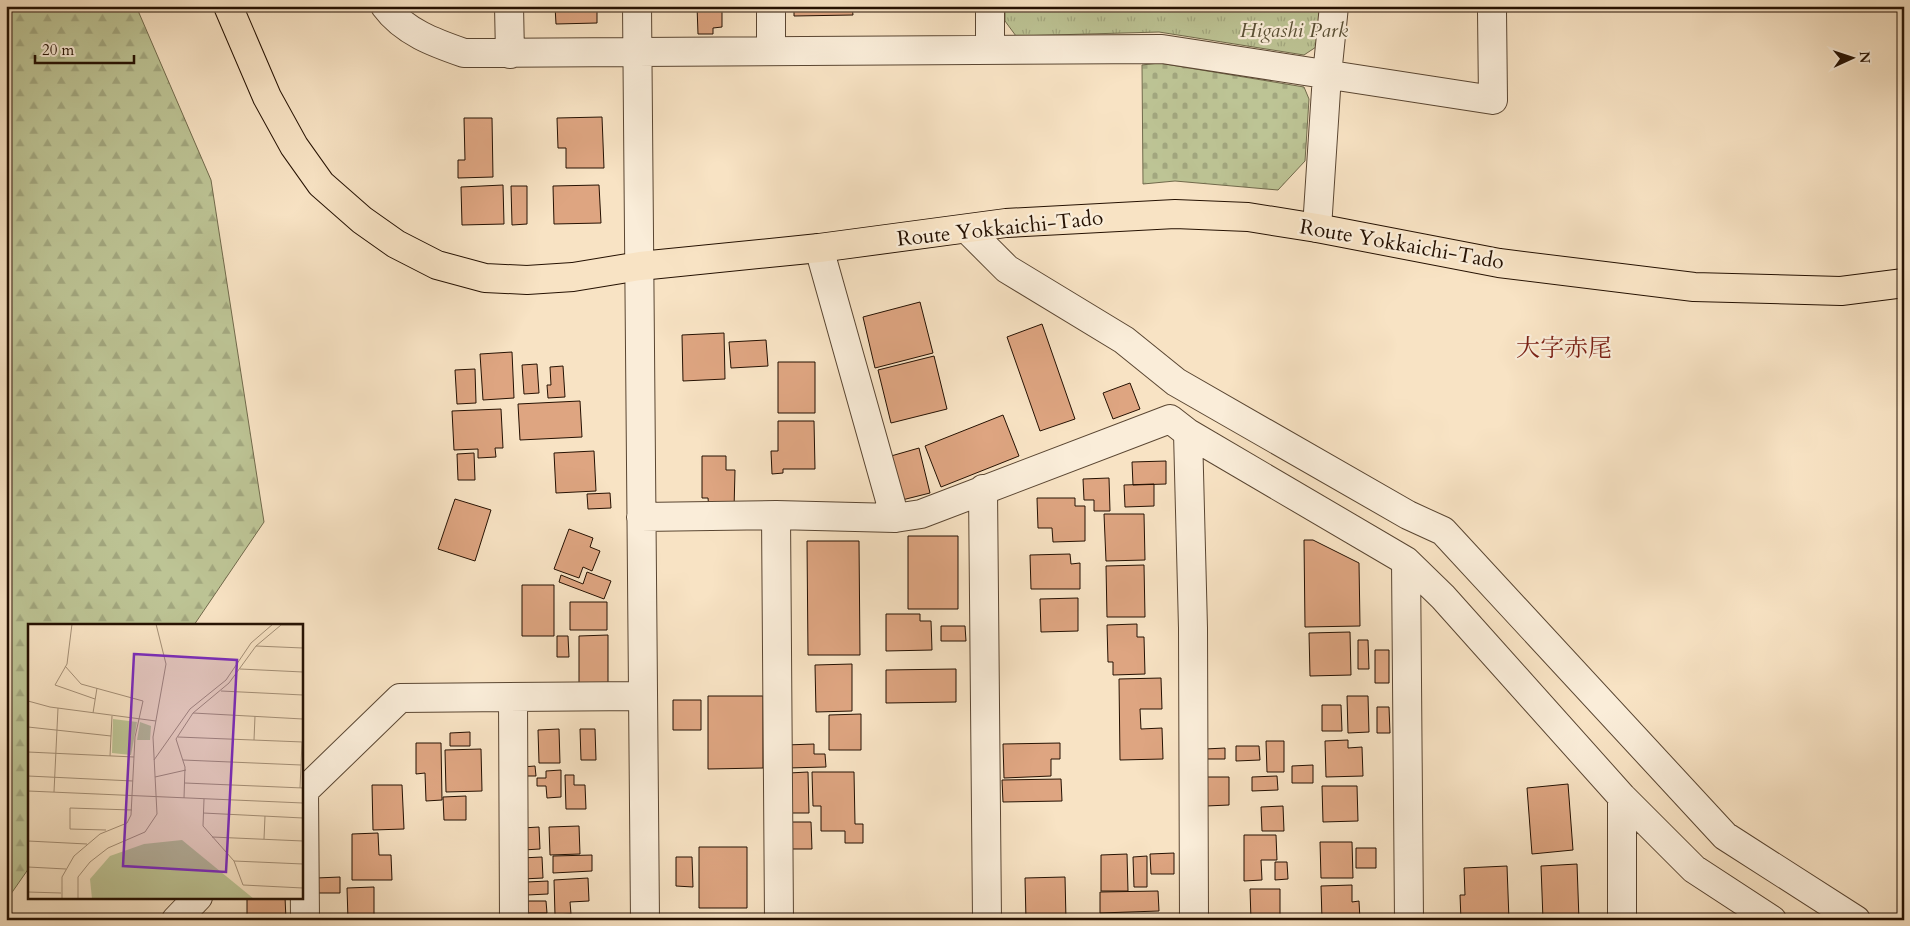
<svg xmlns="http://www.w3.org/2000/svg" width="1910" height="926" font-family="Cardo,'Noto Serif JP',serif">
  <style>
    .forest { fill: url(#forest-firs); stroke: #716a4c }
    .cemetery { fill: url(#cemetery-stones); stroke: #716a4c }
    .park { fill: url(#park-tufts); stroke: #716a4c }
    .building { fill: #dea581; stroke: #251102 }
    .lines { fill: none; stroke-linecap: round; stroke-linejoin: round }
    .minor-casing { stroke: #5a4632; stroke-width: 30 }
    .major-casing { stroke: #251102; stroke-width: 30 }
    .minor { stroke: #faedd9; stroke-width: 28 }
    .major { stroke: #f8e3c4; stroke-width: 28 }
    .labels { text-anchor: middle; stroke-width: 4.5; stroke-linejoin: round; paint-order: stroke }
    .park-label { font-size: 21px; font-style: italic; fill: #5a5035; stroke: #faedd9 }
    .street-label { font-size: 21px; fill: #251102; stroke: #faedd9 }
    .quarter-label { font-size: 24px; fill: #7a1f14; stroke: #faedd9 }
    .inset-road { fill: none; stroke: #a48f76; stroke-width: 1 }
    .view { fill: #7b2cbf; fill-opacity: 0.15; stroke: #7b2cbf; stroke-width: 2.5 }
    .inset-edge { fill: none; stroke: #251102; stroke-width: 2.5 }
  </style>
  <defs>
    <pattern id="forest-firs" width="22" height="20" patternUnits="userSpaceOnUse" patternTransform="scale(1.25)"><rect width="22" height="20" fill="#bdc495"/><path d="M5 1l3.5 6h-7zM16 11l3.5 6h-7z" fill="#a2a77f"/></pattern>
    <pattern id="cemetery-stones" width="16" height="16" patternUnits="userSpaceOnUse" patternTransform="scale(1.25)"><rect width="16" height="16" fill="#bdc495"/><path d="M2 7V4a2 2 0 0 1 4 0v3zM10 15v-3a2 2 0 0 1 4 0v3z" fill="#a2a77f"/></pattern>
    <pattern id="park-tufts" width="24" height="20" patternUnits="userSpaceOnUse" patternTransform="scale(1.25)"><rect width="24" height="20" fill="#bdc495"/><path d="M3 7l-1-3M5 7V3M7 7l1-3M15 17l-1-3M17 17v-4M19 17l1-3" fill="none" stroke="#a2a77f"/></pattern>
  </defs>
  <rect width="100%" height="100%" fill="#f8e3c4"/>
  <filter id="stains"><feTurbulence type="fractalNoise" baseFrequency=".004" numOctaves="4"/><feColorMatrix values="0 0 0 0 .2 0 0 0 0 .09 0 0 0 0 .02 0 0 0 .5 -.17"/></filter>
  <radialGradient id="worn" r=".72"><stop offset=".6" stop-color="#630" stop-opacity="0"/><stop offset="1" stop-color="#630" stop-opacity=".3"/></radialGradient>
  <path class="forest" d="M6,6H136L211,180L264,522L194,625H29V868L6,901Z"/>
  <path class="cemetery" d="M1159,63L1304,87L1309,99L1305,161L1278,190L1175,181L1143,184L1142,65Z"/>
  <path class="park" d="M1005,6H1320L1316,47L1304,55L1159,32L1016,36L1005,21Z"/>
  <path class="building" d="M426,6H461V10L426,11Z
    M555,6H597V23L556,24Z
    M697,6H722V27L713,28V34H698Z
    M794,6H852L853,15L794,16Z
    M602,117L604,168H566V148H558L557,118Z
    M464,118H492L493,177L458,178V160H465Z
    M503,185L504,224L462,225L461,187Z
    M599,185L601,223L554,224L553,186Z
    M511,186H527V224L512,225Z
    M920,302L933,353L875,368L863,317Z
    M1042,324L1075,419L1040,431L1007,337Z
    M724,333L725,379L683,381L682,335Z
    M766,340L768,366L731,368L729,342Z
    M512,352L514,398L483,400L480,354Z
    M934,356L947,409L891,423L878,370Z
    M778,362H815V413H778Z
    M537,364L539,393L524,394L522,365Z
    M563,366L565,397L548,398L547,385H551L550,367Z
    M475,369L476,403L457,404L455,370Z
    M1130,383L1140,409L1113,419L1103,393Z
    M580,401L582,437L520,440L518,404Z
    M501,409L503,448H495L496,457L478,458V449L454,450L452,411Z
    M1003,415L1019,456L941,487L925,446Z
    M778,421H814L815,469H783V473L772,474L771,451H778Z
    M919,448L930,493L902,500L891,456Z
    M594,451L596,491L556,493L554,453Z
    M474,453L475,480H458L457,454Z
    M702,456H726V470H735L734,510H709L708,498H702Z
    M1166,461V484L1133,485L1132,462Z
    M1109,478L1110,511H1094V500H1084L1083,479Z
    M1154,484V506L1125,507L1124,485Z
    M610,493L611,508L588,509L587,494Z
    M1037,498H1075V506H1085V541L1053,542L1052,528H1038Z
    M455,499L491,510L475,561L438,549Z
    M1104,514H1144L1145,560L1106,561Z
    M569,529L593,538L590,547L600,551L592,571L583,567L579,578L554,569Z
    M908,536H958V609H908Z
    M1304,540H1313L1359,563L1360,626L1305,627Z
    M807,541H859L860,655H808Z
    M1070,554L1071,564L1080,563V589H1031L1030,555Z
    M1144,565L1145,617H1107L1106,566Z
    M587,572L611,581L604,599L559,582L561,575L583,584Z
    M522,585H554V636H522Z
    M1078,598V631L1041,632L1040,599Z
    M570,602H607V630H570Z
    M886,614H920V621H931L932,650L886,651Z
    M1137,624V637H1144L1145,674L1113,675V662H1108L1107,625Z
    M941,626H965L966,641H941Z
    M1350,632L1351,675L1310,676L1309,633Z
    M608,635V686H579V636Z
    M557,636H568L569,657H557Z
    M1358,640H1368L1369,669H1358Z
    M1375,650H1389V683H1375Z
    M852,664V711L816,712L815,665Z
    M956,669V702L886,703V670Z
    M1161,678L1162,709H1140L1141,729L1162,728L1163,759L1120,760L1119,679Z
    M708,696H763V768L708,769Z
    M1347,696H1368L1369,732L1348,733Z
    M673,700H701V730H673Z
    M1322,705H1341L1342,731H1322Z
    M1377,707H1389L1390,733H1377Z
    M861,714V750H829V715Z
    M559,729L560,763H539L538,730Z
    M580,729H595L596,760H581Z
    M470,732V746H450V733Z
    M1348,740V748L1362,747L1363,776L1326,777L1325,741Z
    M1266,741H1284V772H1267Z
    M416,743H441L442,800L426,801L425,773L416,774Z
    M1060,743V759H1051V776L1004,778L1003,744Z
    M814,744V754H825L826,767L787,768L786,745Z
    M1236,746H1259L1260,760L1236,761Z
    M1225,748V759H1204L1205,749Z
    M481,749L482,791L446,792L445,750Z
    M1313,765V783H1292V766Z
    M535,766L536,776H522V767Z
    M561,770V797L547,798L546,786H537V778H546V771Z
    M808,772L809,813H789V773Z
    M812,772H854L855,824H863V843H845V831H821V806H813Z
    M565,775H574V785H585L586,809H566Z
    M1277,776L1278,790L1252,791V777Z
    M1206,777H1229V805L1206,806Z
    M1061,779L1062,801L1003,802L1002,780Z
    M1568,784L1573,850L1532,854L1527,788Z
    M372,785H402L404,829L373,830Z
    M1322,786H1357L1358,821L1323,822Z
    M466,796V820H444L443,797Z
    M1283,806L1284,831H1262L1261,807Z
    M789,822H811L812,849H789Z
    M579,826L580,854L550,855L549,827Z
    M539,827L540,849L523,850L522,828Z
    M378,833L379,855H391L392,880H352V834Z
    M1244,835H1276L1277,860H1261L1262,880L1244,881Z
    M1320,842H1352L1353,878H1321Z
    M699,847H747V908H699Z
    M1356,848H1376V868H1356Z
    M1174,853V874H1151L1150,854Z
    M1127,854L1128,891H1101V855Z
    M592,855V871L553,873V856Z
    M1147,856V887H1134L1133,857Z
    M542,857L543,878L522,879L521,858Z
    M676,857H692L693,887L676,886Z
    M1275,862H1287L1288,879L1275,880Z
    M1577,864L1579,920H1543L1541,866Z
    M1507,866L1509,920H1461L1460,895H1465L1464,868Z
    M340,877V893H317L316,878Z
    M1065,877L1066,920H1026L1025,878Z
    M588,878L589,901L570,902L571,914L555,915L554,880Z
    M548,881V894L527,895V882Z
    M1352,885V902L1359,901L1360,920H1322L1321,886Z
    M374,887V920H348L347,888Z
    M1250,889H1280V920H1251Z
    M1158,891L1159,911L1100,913V892Z
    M247,897H285L286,920H247Z
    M527,901H546L547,913H527Z"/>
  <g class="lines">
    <defs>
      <path id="minor" d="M385,6C404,32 435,43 464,53L1162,49L1493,100L1492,11L1493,6
        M509,6L510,54
        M637,6L645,920
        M771,6V51
        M990,6V50
        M1317,228L1327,75L1334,6
        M967,229L1007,269L1124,340L1176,382L1408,515L1443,531L1725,836L1856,920
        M819,248L895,518
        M1188,433L1193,628L1194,920
        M983,489L987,920
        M776,515L779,920
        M641,517L776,515L895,518L921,514L1170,419L1188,433L1406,561L1443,597L1622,797L1694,869L1772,920
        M1406,561L1409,920
        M513,698L514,920
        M304,791L305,920
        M301,794L400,698L643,696
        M1622,797V920
        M176,920L198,897"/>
      <path id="major" d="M228,6L267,97L294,146L321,184L362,220L396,244L437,265L485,278L527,280L573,277L640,266L819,248L1006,223L1175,214L1248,217L1317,228L1499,263L1694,287L1841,291L1904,283"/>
    </defs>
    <use href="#minor" class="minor-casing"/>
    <use href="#major" class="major-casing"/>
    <use href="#minor" class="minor"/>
    <use href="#major" class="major"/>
  </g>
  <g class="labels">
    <g class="park-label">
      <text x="1294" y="37">Higashi Park</text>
    </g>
    <g class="street-label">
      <text transform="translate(1000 228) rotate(-6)" y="7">Route Yokkaichi-Tado</text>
      <text transform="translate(1402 244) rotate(10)" y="7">Route Yokkaichi-Tado</text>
    </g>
    <g class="quarter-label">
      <text x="1564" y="356">大字赤尾</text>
    </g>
  </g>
  <g transform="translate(28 624)">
    <rect width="275" height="275" fill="#f8e3c4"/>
    <path d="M154,216L226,275H64L62,255L82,232L116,220Z" fill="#bdc495"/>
    <path d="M112,98L123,102L122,116H109Z" fill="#bdc495"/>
    <path d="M85,95L109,98L103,131L84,129Z" fill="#bdc495"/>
    <path class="inset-road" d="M44,0L39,40L27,61L67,75M228,22L275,24M212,45L275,48M193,67L275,71M0,77L22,83L128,97M65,89L69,64M165,89L275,95M0,103L83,112M150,113L275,118M226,116L227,92M0,128L106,133M82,132L84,92M126,136L162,85L198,56L223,19L245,0M155,136L273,141M0,152L105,157M127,153L158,146M157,159L275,164M272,164L274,118M0,167L275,179M26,168L30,84M156,174L157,143L148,115L165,89L201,59L228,22L253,1H275M176,175L175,202L206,237L215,261L275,264M175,189L275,194M78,206L42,205V184L104,186M184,213L275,217M236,215L237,192M0,217L59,220M206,237L275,240M0,243L38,245M0,268L33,269M34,275V253L46,232L72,210L99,199L103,191L107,113L115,77L53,60L37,42M50,275V253L62,238L80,224L117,208L129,190L125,113L138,40L128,0"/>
    <path class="view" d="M106,30L209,36L198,248L95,242Z"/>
    <rect width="275" height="275" class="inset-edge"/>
  </g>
  <rect width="1910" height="926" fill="none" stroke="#f8e3c4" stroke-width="25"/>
  <rect x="8" y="8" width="1895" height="911" fill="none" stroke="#251102" stroke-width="2.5"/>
  <rect x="12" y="12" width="1885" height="901" fill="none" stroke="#251102"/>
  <g transform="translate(1852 58) rotate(87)" stroke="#faedd9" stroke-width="4" paint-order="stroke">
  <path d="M0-4L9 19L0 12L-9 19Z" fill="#251102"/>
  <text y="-8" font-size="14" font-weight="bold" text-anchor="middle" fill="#251102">N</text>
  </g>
  <path d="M35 55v8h99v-8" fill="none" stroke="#251102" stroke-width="2.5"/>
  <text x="42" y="55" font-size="15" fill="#251102" stroke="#faedd9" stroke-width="4" paint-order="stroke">20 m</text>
  <rect width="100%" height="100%" filter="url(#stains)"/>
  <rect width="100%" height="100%" fill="url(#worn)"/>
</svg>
